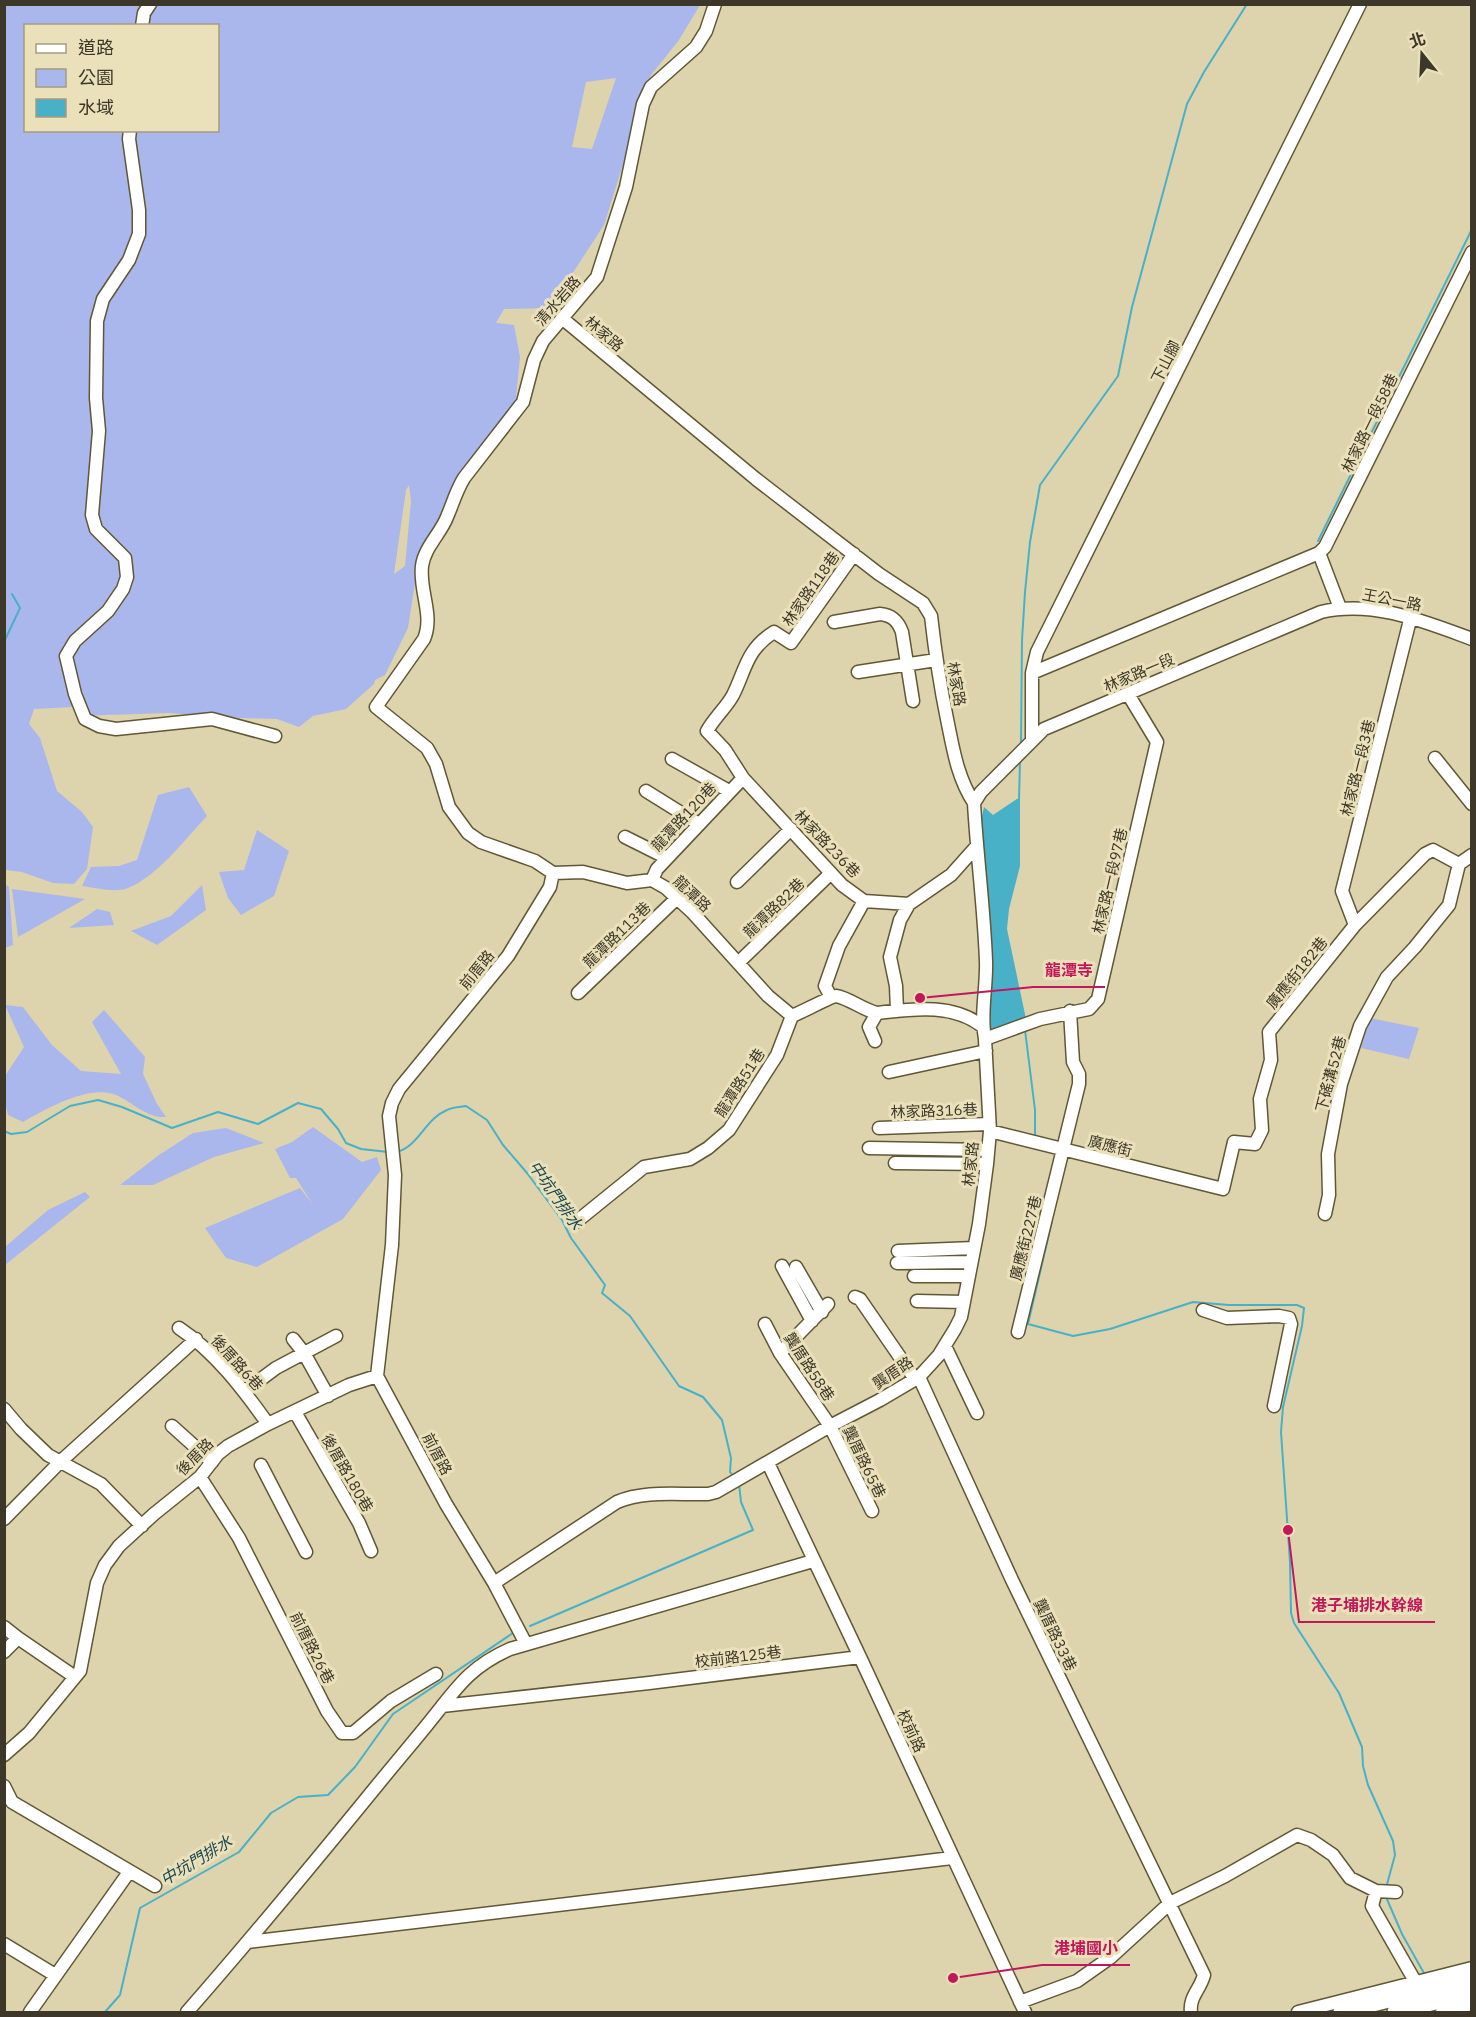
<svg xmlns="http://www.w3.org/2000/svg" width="1476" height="2017" font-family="'IBM Plex Sans','Noto Sans TC',sans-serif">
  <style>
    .green { fill: #aab7ec; fill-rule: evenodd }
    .water { fill: #48b1c7 }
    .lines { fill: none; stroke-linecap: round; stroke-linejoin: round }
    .stream { stroke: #48b1c7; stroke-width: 2 }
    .minor-casing { stroke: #605735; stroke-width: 15 }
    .major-casing { stroke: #605735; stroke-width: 18 }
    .minor { stroke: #fff; stroke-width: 12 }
    .major { stroke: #fff; stroke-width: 15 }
    .labels { text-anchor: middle; stroke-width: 6; stroke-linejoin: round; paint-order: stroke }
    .street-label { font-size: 15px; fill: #3c3728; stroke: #eae0b9 }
    .water-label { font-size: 16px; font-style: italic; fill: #1b4953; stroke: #eae0b9 }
    .leader { fill: none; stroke: #c2185b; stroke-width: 2 }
    .callout-dot { fill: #c2185b; stroke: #eae0b9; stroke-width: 2 }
    .callout-label { font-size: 16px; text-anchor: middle; font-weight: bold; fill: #c2185b; stroke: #eae0b9; stroke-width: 6; stroke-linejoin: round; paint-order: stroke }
  </style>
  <rect width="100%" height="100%" fill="#ddd3ad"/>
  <path class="green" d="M5,5H700L679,40L651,75L604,225L550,308L504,309L496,323L514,325L520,357L515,408L437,521L420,551L408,628L385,675L375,680L374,684L346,709L313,716L299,727L277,719L241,718L168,713L76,716L73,707L34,709L29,724L40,738L57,791L82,812L93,827L87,869L74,884L53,883L22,872L5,870ZM26,26H218V130H26ZM616,78L592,149L572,147L586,82ZM409,485L411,501L405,566L394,574L406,490Z
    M189,787L207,816C185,839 158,876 128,888C116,893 96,888 82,886L91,867L119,866L137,860L158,795Z
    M257,830L289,851L274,896L241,915L228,898L219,872L244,870Z
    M5,884L9,887L13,945L5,948Z
    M202,885L206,910L157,945L131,931L171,916Z
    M12,889L85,899L18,937Z
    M97,909L110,912L114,925L69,928Z
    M5,1005L23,1007L52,1045L81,1071L121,1074L92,1022L104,1010L145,1057L143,1074L157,1104L166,1117C146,1118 134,1103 116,1095C89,1084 46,1109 23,1122L8,1115L5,1102V1076L24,1047Z
    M1370,1018L1419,1028L1409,1059L1361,1048Z
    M313,1127L362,1162L377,1157L381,1170L343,1219L257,1267L226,1258L205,1228L300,1188L313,1205L296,1178H290L275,1149L292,1142Z
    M226,1128L264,1143L214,1157L153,1185H120L159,1155L193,1133Z
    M85,1192L90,1197L5,1265V1247L48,1210Z"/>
  <path class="water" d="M1020,797V866L1009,909L1007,929L1026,1019L989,1035L990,937L980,826L984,807L993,815Z"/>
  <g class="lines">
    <path class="stream" d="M1318,541L1472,229
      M4,642L20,608L12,594
      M1021,743L1022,640L1025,592L1030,542L1040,485L1118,376L1132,307L1187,104L1204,72L1247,4
      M1019,800L1020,761
      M1025,1030L1035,1110V1137
      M4,1131L11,1134L27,1132L70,1106L98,1100L122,1107L172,1128L218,1112L258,1124L298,1103L321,1109L338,1129L346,1143L361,1149L388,1152
      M397,1152C419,1146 425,1119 447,1110C452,1107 460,1107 466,1106L487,1120L503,1145L527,1173L562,1220L571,1238L605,1285L602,1293L630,1316L679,1386L703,1397L722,1420L731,1458L730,1472L734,1477
      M1052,1221L1028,1324L1073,1336L1110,1329L1193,1302L1229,1305H1297L1304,1308L1302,1326L1283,1407L1281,1432L1290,1562L1291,1613L1294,1623L1339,1693L1362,1747L1363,1766L1368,1785L1393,1841L1395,1855L1386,1888
      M530,1626L753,1530L741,1502L739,1484
      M1386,1897L1402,1934L1425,1975
      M105,2012L120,1995L140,1908L239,1852L271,1813L298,1797L328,1795L355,1767L393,1714L513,1633"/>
    <defs>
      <path id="minor" d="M715,4L706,31L696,47L651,87L643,104L626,187L597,277L543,341L534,360L523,402L464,478C456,491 453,503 447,517C441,533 424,548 422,566C419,591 434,615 424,639L376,707L427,748L436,764L449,807L468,833L481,842L535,861L553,873L583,872L627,883L652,880L666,888L692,912L768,996L792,1016
        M142,26L144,13L150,4
        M130,130L129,139L139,210V234L129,260L103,299L97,321L96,398L99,431L92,515L96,529L125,558L127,577L123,589L108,611L75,641L66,656L75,694L85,719L99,726L116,729L212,719L275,736
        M854,554L791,643L774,632C746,650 746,669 733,695C726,708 714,718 707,731L725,750L743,778L842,885L864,901L909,904L951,875L976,847
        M1340,608L1319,553L1325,547L1472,252
        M834,622L880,614C892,615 898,621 902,632L913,701
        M858,672L936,660
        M1032,673L1319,553
        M1032,740V673L1037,652L1360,4
        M1435,758L1472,804
        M672,759L729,791
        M646,791L699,824
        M974,803L981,792L1044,729L1321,612C1373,600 1423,621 1472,639
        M625,837L667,858
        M1459,864L1472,855
        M652,880L657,869L743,778
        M737,882L791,829
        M1355,925L1342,891L1411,616
        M738,963L831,873
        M578,993L677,898
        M831,997L825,986L839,946L864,901
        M897,1011L896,986L890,957L900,920L909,904
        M792,1016C800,1013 832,996 836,996C849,998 863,1010 877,1013C913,1009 952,1003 982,1026
        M985,1039L1040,1019L1089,1009L1098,999L1157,742L1128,694
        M875,1041L869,1027L877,1013
        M889,1072L986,1051
        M879,1128L989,1124
        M990,1131L1223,1189L1234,1142L1255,1144L1262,1130L1260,1099L1271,1060L1269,1032L1355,925L1425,854L1433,850L1459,864
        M869,1148L988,1150
        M895,1163L987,1164
        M1325,1214L1329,1195L1328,1154L1341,1084L1360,1026L1387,977L1415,947L1449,905L1459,864
        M576,1222L644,1167L690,1159L708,1148L729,1130L777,1055L792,1016
        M898,1251L974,1248
        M897,1263L971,1262
        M782,1266L812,1321
        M796,1267L822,1312
        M914,1276H969
        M855,1297L860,1299L915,1379
        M917,1301L964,1302
        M1203,1310L1227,1318L1279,1316L1289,1318L1291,1324L1274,1406
        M765,1324L780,1353L830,1426L872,1511
        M179,1328C215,1352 243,1389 268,1424
        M1018,1332L1079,1084V1074L1073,1062L1070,1011
        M293,1339L304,1353L328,1396
        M945,1346L977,1413
        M780,1353L828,1304
        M919,1377L1012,1580L1204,1975C1200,1990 1189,1997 1191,2012
        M245,1391L276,1368L336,1336
        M4,1409L21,1429L48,1455L101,1484L142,1526
        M295,1412L359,1523L371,1551
        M172,1426L212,1462
        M768,1463L860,1657L1025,2012
        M261,1465L306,1552
        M200,1477L239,1538L327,1711L342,1733H353L391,1701L436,1674
        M4,1519L61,1461L196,1339
        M494,1583L617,1502C645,1490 678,1495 708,1494L716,1492L830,1426L880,1400L919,1377L939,1355L955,1329L961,1317L979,1224L987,1164L990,1131L985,1039C980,1014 987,987 986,961C984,908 977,856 974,803C957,777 953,748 947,719C940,685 935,651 931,616L923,603L879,574L756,479L563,319
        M4,1627L18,1638L75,1677
        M526,1644L494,1583L446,1504L377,1376L392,1245L395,1175L389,1116L392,1103L399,1089L508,956L550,887L553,873
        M4,1652L18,1638
        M442,1706L649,1683L860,1657
        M4,1755L29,1733L80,1671L97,1583L105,1565L119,1546L154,1514L200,1477L218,1454L228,1446L268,1424L349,1385L377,1376
        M4,1786L12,1802L155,1886
        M1376,1891L1396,1892
        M248,1942L952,1858
        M4,1944L55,1975
        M1020,2002L1077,1981L1111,1957L1170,1903L1225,1876L1297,1835L1311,1840L1333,1855L1350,1878L1376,1891L1372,1906L1416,1983L1420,2000
        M30,2012L129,1872
        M187,2012C251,1939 313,1864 375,1788C392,1767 410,1746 427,1725C455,1691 467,1668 510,1649L813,1561
        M1298,2012L1472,1968
        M1442,2012L1472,2004"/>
      <path id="major" d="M1341,2012L1472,1979
        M1395,2012L1472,1993"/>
    </defs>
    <use href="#minor" class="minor-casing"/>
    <use href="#major" class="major-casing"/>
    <use href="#minor" class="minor"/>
    <use href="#major" class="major"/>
  </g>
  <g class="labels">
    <g class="street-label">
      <text transform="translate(558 301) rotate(-49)" y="5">清水岩路</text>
      <text transform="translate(604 334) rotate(40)" y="5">林家路</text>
      <text transform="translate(1166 362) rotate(-63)" y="5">下山腳</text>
      <text transform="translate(1370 423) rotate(-64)" y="5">林家路一段58巷</text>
      <text transform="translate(811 589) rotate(-55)" y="5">林家路118巷</text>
      <text transform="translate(1392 600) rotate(11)" y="5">王公一路</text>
      <text transform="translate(1139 673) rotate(-23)" y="5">林家路一段</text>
      <text transform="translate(956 684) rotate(80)" y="5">林家路</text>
      <text transform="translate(1358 768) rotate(-76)" y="5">林家路一段3巷</text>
      <text transform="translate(684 817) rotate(-47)" y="5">龍潭路120巷</text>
      <text transform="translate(827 844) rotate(46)" y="5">林家路236巷</text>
      <text transform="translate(1110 881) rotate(-77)" y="5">林家路一段97巷</text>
      <text transform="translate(692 894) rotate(43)" y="5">龍潭路</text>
      <text transform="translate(774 908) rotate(-44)" y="5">龍潭路82巷</text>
      <text transform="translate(617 935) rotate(-44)" y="5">龍潭路113巷</text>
      <text transform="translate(477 970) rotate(-51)" y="5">前厝路</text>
      <text transform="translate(1297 973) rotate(-51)" y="5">廣應街182巷</text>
      <text transform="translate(1331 1074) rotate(-75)" y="5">下磘溝52巷</text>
      <text transform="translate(740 1083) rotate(-57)" y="5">龍潭路51巷</text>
      <text transform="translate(934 1111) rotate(-2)" y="5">林家路316巷</text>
      <text transform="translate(1110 1146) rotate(14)" y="5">廣應街</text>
      <text transform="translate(971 1164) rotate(-84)" y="5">林家路</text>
      <text transform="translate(1026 1238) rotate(-76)" y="5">廣應街227巷</text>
      <text transform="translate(237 1363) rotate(48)" y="5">後厝路6巷</text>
      <text transform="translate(809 1367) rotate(57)" y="5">龔厝路58巷</text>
      <text transform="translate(893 1373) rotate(-34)" y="5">龔厝路</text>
      <text transform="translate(437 1454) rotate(62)" y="5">前厝路</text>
      <text transform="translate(195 1457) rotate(-45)" y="5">後厝路</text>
      <text transform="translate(864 1462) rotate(64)" y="5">龔厝路65巷</text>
      <text transform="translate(347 1473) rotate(60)" y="5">後厝路180巷</text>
      <text transform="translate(1055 1635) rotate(64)" y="5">龔厝路33巷</text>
      <text transform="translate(312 1648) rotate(63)" y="5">前厝路26巷</text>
      <text transform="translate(738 1657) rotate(-7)" y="5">校前路125巷</text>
      <text transform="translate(911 1731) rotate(65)" y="5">校前路</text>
    </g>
    <g class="water-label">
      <text transform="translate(556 1195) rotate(55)" y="6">中坑門排水</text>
      <text transform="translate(196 1860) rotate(-31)" y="6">中坑門排水</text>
    </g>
  </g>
  <path class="leader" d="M920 998L1033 987H1105M1288 1530L1299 1622H1435M953 1978L1042 1965H1130"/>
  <g class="callout-dot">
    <circle cx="920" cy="998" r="6"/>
    <circle cx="1288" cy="1530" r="6"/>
    <circle cx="953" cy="1978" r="6"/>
  </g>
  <g class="callout-label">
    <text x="1069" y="976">龍潭寺</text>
    <text x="1367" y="1611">港子埔排水幹線</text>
    <text x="1086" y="1954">港埔國小</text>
  </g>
  <rect width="1476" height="2017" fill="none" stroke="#3c3728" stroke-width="12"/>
  <rect x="24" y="24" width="195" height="108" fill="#eae0b9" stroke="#a49c7f" stroke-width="1.5"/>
  <rect x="36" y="44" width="30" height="9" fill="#ffffff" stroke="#a49c7f" stroke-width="1.5"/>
  <text x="78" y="54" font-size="18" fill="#3c3728">道路</text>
  <rect x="36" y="69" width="30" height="18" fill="#aab7ec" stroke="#a49c7f" stroke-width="1.5"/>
  <text x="78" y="84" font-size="18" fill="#3c3728">公園</text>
  <rect x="36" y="99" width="30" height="18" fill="#48b1c7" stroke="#a49c7f" stroke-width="1.5"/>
  <text x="78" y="114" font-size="18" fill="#3c3728">水域</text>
  <g transform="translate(1422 54) rotate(342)" stroke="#eae0b9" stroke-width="4.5" paint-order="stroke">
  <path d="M0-4.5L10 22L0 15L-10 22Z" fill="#3c3728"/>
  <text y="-9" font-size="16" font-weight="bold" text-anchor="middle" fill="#3c3728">北</text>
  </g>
</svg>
